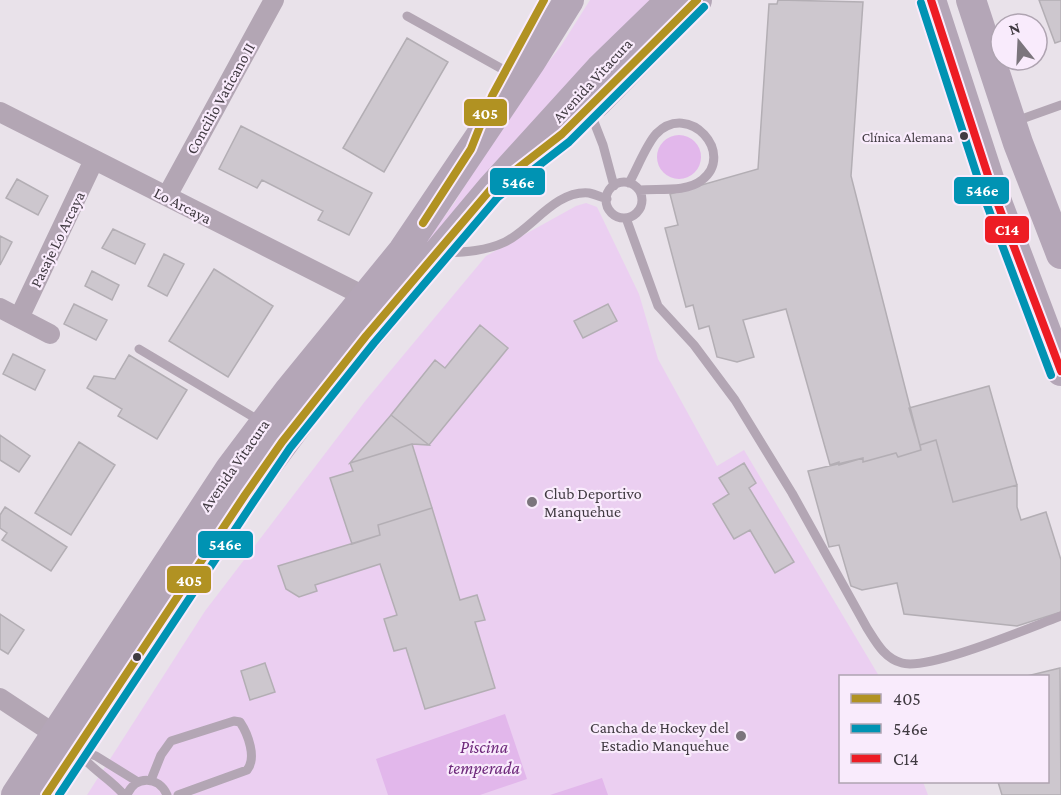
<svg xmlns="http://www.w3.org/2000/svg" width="1061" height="795" font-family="'Crimson Pro',serif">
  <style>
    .green { fill: #ebcff1 }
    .water { fill: #e2b7eb }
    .building { fill: #cdc7ce; stroke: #b3aeb4; stroke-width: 1.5 }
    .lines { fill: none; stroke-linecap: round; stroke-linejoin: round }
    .lane { stroke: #b3a6b4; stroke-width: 9 }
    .street { stroke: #b3a6b4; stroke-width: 20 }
    .primary { stroke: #b4a6b7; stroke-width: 30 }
    .bus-1-casing { stroke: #f9ebfc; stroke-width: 12 }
    .bus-2-casing { stroke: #f9ebfc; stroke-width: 12 }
    .bus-3-casing { stroke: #f9ebfc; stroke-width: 12 }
    .bus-1 { stroke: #b19222; stroke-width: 8 }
    .bus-2 { stroke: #0093b3; stroke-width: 8 }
    .bus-3 { stroke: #ed1c24; stroke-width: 8 }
    .bus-dot { fill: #403a41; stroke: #f9ebfc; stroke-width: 2 }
    .poi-dot { fill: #7b757c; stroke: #f9ebfc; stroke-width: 2 }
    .labels { text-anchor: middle; stroke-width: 4.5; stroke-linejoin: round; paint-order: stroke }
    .bus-label { font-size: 14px; fill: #403a41; stroke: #f9ebfc; text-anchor: end }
    .street-label { font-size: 16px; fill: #403a41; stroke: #f9ebfc }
    .poi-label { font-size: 16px; fill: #403a41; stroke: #f9ebfc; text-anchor: start }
    .water-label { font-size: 18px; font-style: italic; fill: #6e297b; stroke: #f9ebfc }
    .line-badge { stroke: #f9ebfc; stroke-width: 2 }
    .badge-label { font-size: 16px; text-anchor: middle; font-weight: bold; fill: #fff }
  </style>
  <rect width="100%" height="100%" fill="#e9e2ea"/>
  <path class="green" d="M590,0H654L402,274L455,202L494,134L519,99L561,46Z
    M586,203L597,207L639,294L658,359L717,466L744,450L879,676H840V782H923L928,795H87L205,611L366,400L486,256L576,206Z"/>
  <path class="water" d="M657 157a22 22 0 1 1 44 0a22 22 0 1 1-44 0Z
    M505,714L527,779L480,795H388L376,759Z
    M602,778L608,795H550Z"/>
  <path class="building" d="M778,0L863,2L851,176L921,450L898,457L896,453L863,462V458L839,465V462L830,465L786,309L743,320L754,357L737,362L717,357L709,326L699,329L693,305L686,307L665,228L678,225L670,194L758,169L769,4H777Z
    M1039,0H1061V41L1055,43Z
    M407,38L448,62L384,172L343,148Z
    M241,126L372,193L349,235L318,220L323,211L262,180L257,188L219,169Z
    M17,179L48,196L38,215L6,198Z
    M113,229L145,244L135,264L102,248Z
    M0,236L12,242L0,265Z
    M164,254L184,264L167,296L148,286Z
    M214,269L273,306L228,377L169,341Z
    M92,271L119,285L112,300L85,286Z
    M74,304L107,320L96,340L64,324Z
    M608,304L617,321L583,338L574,321Z
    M480,325L508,348L429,445L391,415L435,360L445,368Z
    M13,354L45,370L35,390L3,374Z
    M129,355L187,390L157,439L118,416L122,409L87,388L94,376L115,379Z
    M989,386L1017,485L953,502L936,440L920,445L909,408Z
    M391,415L429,445L412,444L350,463Z
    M0,435L30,456L19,472L0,460Z
    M936,440L953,502L1017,485V507L1021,520L1046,512L1061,560V612L1017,626L904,614L897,583L862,590L851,586L839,545L829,547L808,471L863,458V462L896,453L898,457L921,450L920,445Z
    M79,442L115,465L71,535L35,513Z
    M412,444L432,508L378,525L380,535L352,544L330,478L353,471L350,463Z
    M744,463L756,483L749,488L794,562L775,573L750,530L734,539L713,504L729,494L719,478Z
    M5,507L67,547L51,571L2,540L7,533L0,528V515Z
    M432,508L460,600L477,595L485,620L475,622L495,688L425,709L406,648L394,651L384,619L397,615L380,564L315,585L317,591L299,597L286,589L278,566L380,535L378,525Z
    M0,614L24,630L8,654L0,649Z
    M265,663L275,692L250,700L241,671Z
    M1060,668L1061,795H1002L998,782H1048V676H1027Z"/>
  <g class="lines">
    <path class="lane" d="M407,16L504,70
      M589,109L603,145L614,186
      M1016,121L1061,105
      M606 200a18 18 0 1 1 36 0a18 18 0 1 1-36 0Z
      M629,183C637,169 646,145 656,134C689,100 736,154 702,180C686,193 658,188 639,190
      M626,218L658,306L694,345L735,400L792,493L867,628C876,642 884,658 902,663C928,671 1031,627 1061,616
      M445,253C465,252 486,251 505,242C532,229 555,190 589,193C594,194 601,197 607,199
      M139,349L260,421
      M81,751L96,756L138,782
      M79,753C92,770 111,779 124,795
      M151,780L161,755L171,741L234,721L240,722C248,734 257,758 247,770L178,795
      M127,795C135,775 159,776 167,795"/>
    <path class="street" d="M0,112L366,297
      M167,196L274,0
      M0,308L50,334
      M19,318L94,160
      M0,698L65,741"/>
    <path class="primary" d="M931,0L994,194L1061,371
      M971,0L1018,143L1061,254
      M596,103L697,0
      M16,795L230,469L288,392L403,251L531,61L569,0
      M46,795L245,495L319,395L491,189L600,69L671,0"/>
    <defs>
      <path id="bus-1" d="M423,223L471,149L492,96L544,0
        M46,795L245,495L282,442L366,336L491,189L562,134L697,0"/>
      <path id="bus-2" d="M921,3L984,197L1051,375
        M59,795L254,501L290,448L374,343L498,197L569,142L704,7"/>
      <path id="bus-3" d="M931,0L994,194L1061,371"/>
    </defs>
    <use href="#bus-1" class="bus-1-casing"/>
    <use href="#bus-2" class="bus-2-casing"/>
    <use href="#bus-3" class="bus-3-casing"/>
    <use href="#bus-1" class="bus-1"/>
    <use href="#bus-2" class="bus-2"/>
    <use href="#bus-3" class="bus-3"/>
  </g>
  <g class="bus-dot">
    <circle cx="964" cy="136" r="5"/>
    <circle cx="137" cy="657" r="5"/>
  </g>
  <g class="poi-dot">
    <circle cx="532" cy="502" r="6"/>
    <circle cx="741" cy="736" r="6"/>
  </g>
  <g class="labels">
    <g class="bus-label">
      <text x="953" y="142">Clínica Alemana</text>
    </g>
    <g class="street-label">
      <text transform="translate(592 80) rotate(-47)" y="6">Avenida Vitacura</text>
      <text transform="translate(220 98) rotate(-61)" y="6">Concilio Vaticano II</text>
      <text transform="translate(183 205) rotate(27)" y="6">Lo Arcaya</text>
      <text transform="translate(57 239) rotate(-64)" y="6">Pasaje Lo Arcaya</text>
      <text transform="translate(234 465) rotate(-55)" y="6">Avenida Vitacura</text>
    </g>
    <g class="poi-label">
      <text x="544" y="499">Club Deportivo<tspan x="544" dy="18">Manquehue</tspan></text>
      <text x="729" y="733" text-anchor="end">Cancha de Hockey del<tspan x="729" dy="18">Estadio Manquehue</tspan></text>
    </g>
    <g class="water-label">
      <text x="484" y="753">Piscina<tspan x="484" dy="21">temperada</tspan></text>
    </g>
  </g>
  <g class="line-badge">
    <rect x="463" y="98" width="45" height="29" rx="6" fill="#b19222"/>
    <rect x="489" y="167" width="57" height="29" rx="6" fill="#0093b3"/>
    <rect x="953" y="176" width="57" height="29" rx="6" fill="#0093b3"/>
    <rect x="984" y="215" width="46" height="29" rx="6" fill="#ed1c24"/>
    <rect x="197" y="530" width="57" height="29" rx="6" fill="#0093b3"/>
    <rect x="166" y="565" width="46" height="29" rx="6" fill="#b19222"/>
  </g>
  <g class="badge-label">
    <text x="485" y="119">405</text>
    <text x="518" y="188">546e</text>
    <text x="982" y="196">546e</text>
    <text x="1007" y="235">C14</text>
    <text x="225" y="550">546e</text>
    <text x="189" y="586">405</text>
  </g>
  <rect x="839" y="675" width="210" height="108" fill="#f9ebfc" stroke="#afa4b1" stroke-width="1.5"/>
  <rect x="851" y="694" width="30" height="9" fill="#b19222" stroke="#afa4b1" stroke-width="1.5"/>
  <text x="893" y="705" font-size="18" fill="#403a41">405</text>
  <rect x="851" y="724" width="30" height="9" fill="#0093b3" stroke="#afa4b1" stroke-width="1.5"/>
  <text x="893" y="735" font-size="18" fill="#403a41">546e</text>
  <rect x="851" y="754" width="30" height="9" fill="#ed1c24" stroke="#afa4b1" stroke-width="1.5"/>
  <text x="893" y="765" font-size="18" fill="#403a41">C14</text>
  <g transform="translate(1019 42) rotate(342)"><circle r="28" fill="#f9ebfc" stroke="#afa4b1" stroke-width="1.5"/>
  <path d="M0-4.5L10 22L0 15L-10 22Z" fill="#7b757c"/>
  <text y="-9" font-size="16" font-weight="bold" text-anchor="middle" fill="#403a41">N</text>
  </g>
</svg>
